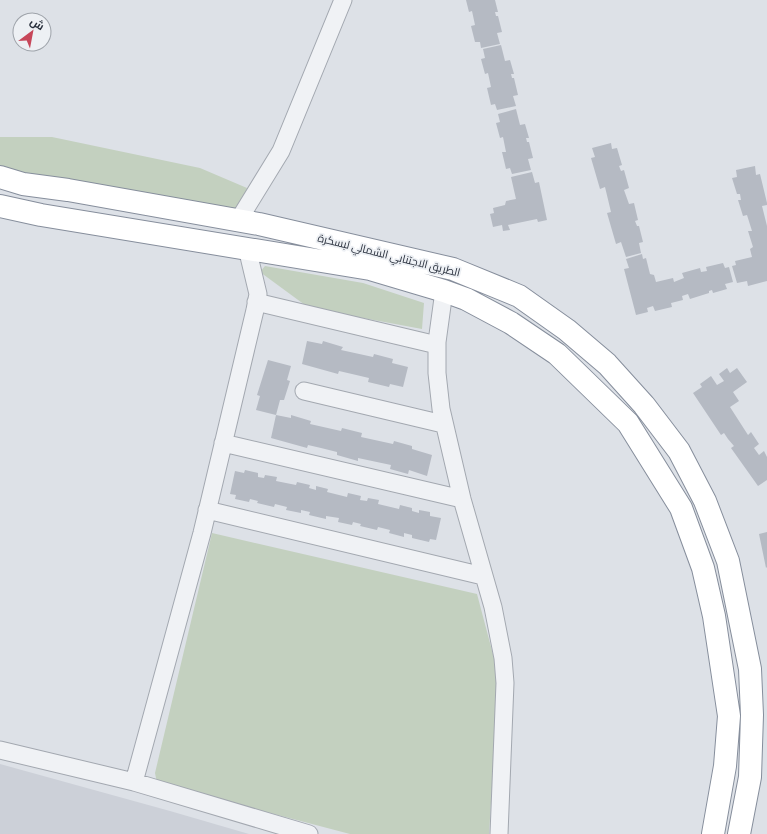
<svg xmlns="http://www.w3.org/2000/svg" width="767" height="834" font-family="'Source Sans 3',Cairo,sans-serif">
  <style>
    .built { fill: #ccd0d8 }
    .green { fill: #c3d0bf }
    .building { fill: #b5bac3 }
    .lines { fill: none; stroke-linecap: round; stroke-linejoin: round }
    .minor-casing { stroke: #a3a8b0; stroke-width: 19 }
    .highway-casing { stroke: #868e9c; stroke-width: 24 }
    .minor { stroke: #f0f2f5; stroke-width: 17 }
    .highway { stroke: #fff; stroke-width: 22 }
    .labels { text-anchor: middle; stroke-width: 3.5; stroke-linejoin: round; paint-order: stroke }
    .street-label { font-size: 11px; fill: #282f3c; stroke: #edf0f4 }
  </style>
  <rect width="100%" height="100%" fill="#dde1e7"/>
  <path class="built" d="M0,764L170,811L249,834H0Z"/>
  <path class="green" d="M0,137H52L200,168L247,188L239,212L23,175L0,168Z
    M265,266L363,283L424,303L422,329L309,308L260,272Z
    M212,533L477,594L499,677L489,834H350L157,783L155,773Z"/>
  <path class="building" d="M466,0H495L498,12H495L496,16H498L502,32L497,33L500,44L481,48L480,42H475L471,26L475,25L472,11L469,12Z
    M501,45L505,61L510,60L514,74H511L512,78H514L518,95L513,96L516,106L497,110L495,104L491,105L487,88L491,87L488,73L485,74L481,59L485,58L483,49Z
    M516,109L520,125L525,124L529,138H526L527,142H529L533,158L528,159L531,170L512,174L510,168L506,169L502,152H506L503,137L500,138L496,123L500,122L498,114Z
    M611,143L612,149L617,148L622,165L619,166L621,171L624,170L629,188L624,190L629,204L634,203L638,220L635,221L637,226H639L643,242L639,243L641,253L626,257L621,242L616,244L607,213L611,212L605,187L600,189L591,158L595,157L592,148Z
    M755,166L756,175L760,174L767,203V205L762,206L767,226V281L748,286L747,281L737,283L732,266L736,265L735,261L752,257L750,249L753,247L748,231H752L747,215L743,216L738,200H741L740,194H737L732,178L737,177L736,170Z
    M532,172L535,183L539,182L547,220L538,222L537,219L508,225L510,230L503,231L502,225L493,227L490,214L494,213L493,208L505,205L506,201L516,199L511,177Z
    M642,254L643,259L646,258L650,274L654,275L656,282L673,278L674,282L684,278L682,273L700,268L701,272L707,271L706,267L723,263L725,268L729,267L733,282L725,284L727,289L713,293L712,290L709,291V293L690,299L688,294L682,296L683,300L671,303L672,307L655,311L653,306L647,308L648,312L636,315L624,269L629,268L626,259Z
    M307,341L322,344L323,341L343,347L341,350L373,357L374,354L393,359L392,363L408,367L403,387L390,384L389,387L368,382L369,378L352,374L339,371L338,374L302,364Z
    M268,360L291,366L287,380L290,381L284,400H280L276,415L291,418V415L311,421L310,424L341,431L342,428L362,433L361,437L393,444L394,441L412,446V449L432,455L427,476L409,470L408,474L390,469L391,465L358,458V461L337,455V452L321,448L308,445L307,448L271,438L276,415L256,410L260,396L257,395Z
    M727,368L730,373L737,368L747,382L733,392L739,401L730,407L748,435L751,432L759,444L754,448L759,455L764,451L767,457V480L758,486L731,448L734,446L728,439L724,433L721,435L693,393L702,387L700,384L711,376L717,385L724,381L719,374Z
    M245,470L258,473V477L264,478L265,475L277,477L276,481L296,485L297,482L310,485L309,488L316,490V486L328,489L327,492L347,497L348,493L361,496L360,500L367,501L368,498L379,500L378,504L399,509L400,505L412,508V511L419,513V510L430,512V516L441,518L436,540L430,539L429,542L412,538V535L404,533V537L389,533L390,530L378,527L377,530L360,526L361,524L353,522L352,525L338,522L339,518L326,516V519L309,515L310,512L301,510V513L286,510L287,507L275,504L274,507L257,503L258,501L250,499L249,502L235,499L236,495L230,494L235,471L244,473Z
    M767,532V567L766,568L759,534Z"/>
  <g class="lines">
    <defs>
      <path id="minor" d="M238,221L281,151L343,0
        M444,291L437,342V373L441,409L462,499L493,607L503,658L505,683L499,834
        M256,302L437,345
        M304,391L443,424
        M223,443L462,499
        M207,510L483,576
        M0,750L134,782L309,834
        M134,782L202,533L255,310L258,294L247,248"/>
      <path id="highway" d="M0,177L23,184L68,190L259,224L453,269L519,296L567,330L607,364L644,405L679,451L705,501L728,561L750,669L752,715L750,777L739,834
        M0,206L41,215L370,269L444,291L466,299L511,323L557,354L628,423L681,508L703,568L714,616L729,716L725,766L713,834"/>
    </defs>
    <use href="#minor" class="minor-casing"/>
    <use href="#highway" class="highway-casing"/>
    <use href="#minor" class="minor"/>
    <use href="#highway" class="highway"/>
  </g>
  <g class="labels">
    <g class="street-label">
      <text transform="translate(389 255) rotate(14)" y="4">الطريق الاجتنابي الشمالي لبسكرة</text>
    </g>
  </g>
  <g transform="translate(32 32) rotate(32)"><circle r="19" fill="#edf0f4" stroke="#9ea3aa"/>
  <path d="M0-3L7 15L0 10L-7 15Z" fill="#c7475a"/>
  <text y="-6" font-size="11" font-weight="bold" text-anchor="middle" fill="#282f3c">ش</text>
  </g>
</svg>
